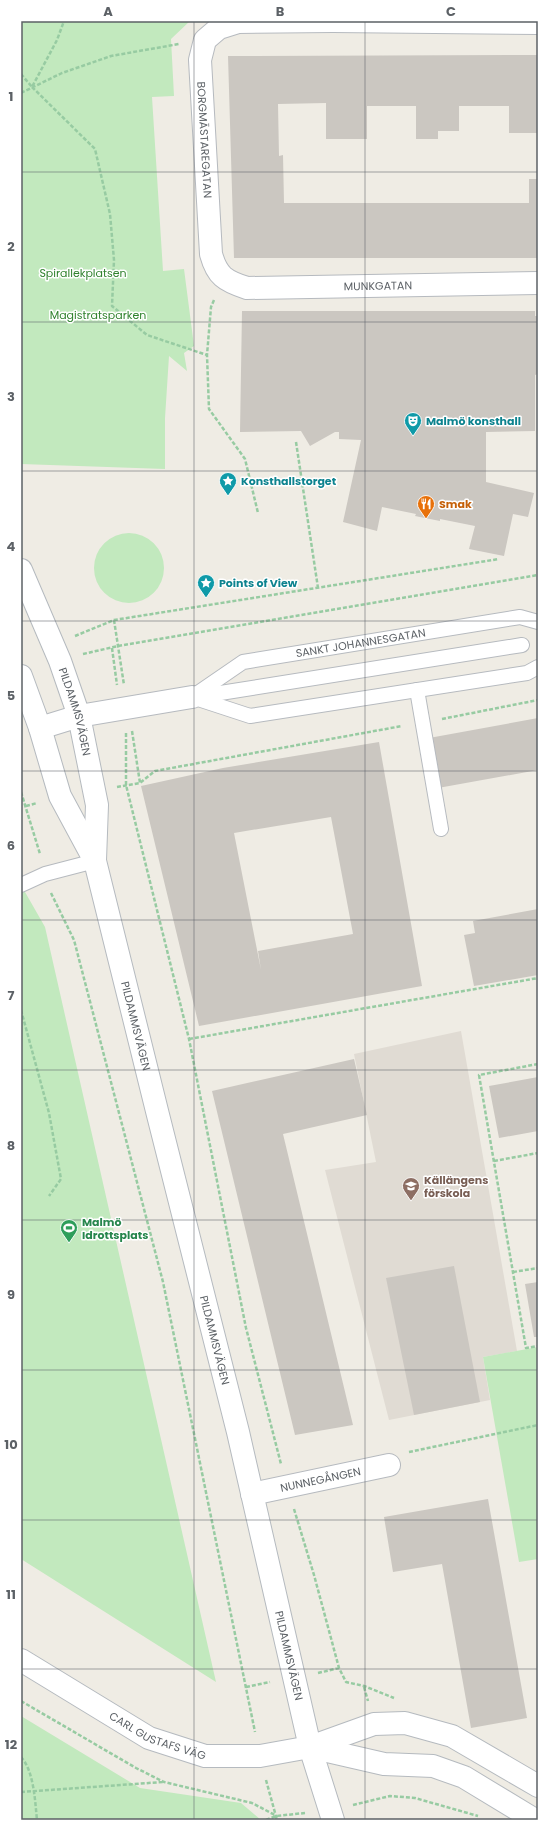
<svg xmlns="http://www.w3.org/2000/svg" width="559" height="1841" font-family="Poppins,sans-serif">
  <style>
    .education { fill: #e0dbd3 }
    .green { fill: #c2e9be }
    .building { fill: #cbc7c1; fill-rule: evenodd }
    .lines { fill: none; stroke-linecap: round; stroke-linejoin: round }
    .lane-casing { stroke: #b6babf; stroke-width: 16 }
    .street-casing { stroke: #b6babf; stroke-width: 24 }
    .secondary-casing { stroke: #b5babf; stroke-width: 24 }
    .path { stroke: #97cba2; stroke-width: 2.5; stroke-dasharray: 4 2; stroke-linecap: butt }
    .lane { stroke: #fff; stroke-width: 14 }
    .street { stroke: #fff; stroke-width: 22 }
    .secondary { stroke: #fff; stroke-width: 22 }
    .grid { fill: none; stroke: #5c6166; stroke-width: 1; stroke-opacity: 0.55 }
    .labels { text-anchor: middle; stroke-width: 3; stroke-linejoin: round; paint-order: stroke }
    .street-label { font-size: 11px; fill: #5c6166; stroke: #fff }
    .park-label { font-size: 11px; fill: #30822e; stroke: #fff }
    .culture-label { font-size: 11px; font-weight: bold; fill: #0d838f; stroke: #fff; text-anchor: start }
    .food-label { font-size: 11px; font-weight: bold; fill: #c56008; stroke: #fff; text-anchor: start }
    .education-label { font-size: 11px; font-weight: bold; fill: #785e54; stroke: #fff; text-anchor: start }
    .leisure-label { font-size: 11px; font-weight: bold; fill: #27864d; stroke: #fff; text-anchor: start }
    .neatline { fill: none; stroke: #5c6166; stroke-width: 1.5 }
    .grid-label { font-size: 13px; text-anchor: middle; font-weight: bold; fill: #5c6166 }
  </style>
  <rect width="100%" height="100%" fill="#efece4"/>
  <path class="education" d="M461,1031L517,1351L483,1357L490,1400L389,1420L325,1170L376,1162L354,1054Z"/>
  <path class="green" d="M21,21H190L171,39L174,96L152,97L163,271L184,269L194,346L184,353L187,371L169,356L165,418V469L21,464Z
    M94 568a35 35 0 1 1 70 0a35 35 0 1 1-70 0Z
    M21,885L45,927L216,1682L21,1559Z
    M538,1347V1559L519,1562L483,1357Z
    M21,1716L140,1788L241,1803L261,1820H21Z"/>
  <path class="building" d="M538,55V133H509V106H459V131H438V139H416V106H367V139H326V103L278,104L279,156L283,155L284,203H529V179H538V258H234L228,56Z
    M242,311H535V316H538V374L535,375V431L486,432V482L534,493L528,517L513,514L504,556L469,549L475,526L440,519V521L415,516L416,514L382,507L377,531L343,522L361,440L339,439V432H335L310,446L301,431L240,432Z
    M538,718V770L438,788L429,738Z
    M379,742L422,986L199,1026L141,786L223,768ZM331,817L353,934L258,951L261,970L234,833Z
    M538,909V975L474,986L464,935L475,933L473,921Z
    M354,1059L367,1115L283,1134L353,1425L295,1435L212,1091Z
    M538,1077V1131L499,1138L489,1086Z
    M454,1266L480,1402L414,1415L386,1278Z
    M538,1282V1337H534L525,1284Z
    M488,1499L527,1718L471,1728L442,1564L393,1572L384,1517Z"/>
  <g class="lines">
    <defs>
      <g id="lane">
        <path d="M417,690L441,829"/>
        <path id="s1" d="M192,697L243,662L520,617L538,622"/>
        <path d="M192,697L250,716L527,673L538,667"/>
        <path d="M195,697L522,645"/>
        <path d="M21,885L45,874L95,861"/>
      </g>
      <g id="street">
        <path id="s2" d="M538,23L333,21L238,22L219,28L205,40L200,60L211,254C217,276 225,281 247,288L538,283"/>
        <path d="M40,728L79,716L192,697"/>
        <path id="s3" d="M252,1494L389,1465"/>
      </g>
      <g id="secondary">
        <path id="s4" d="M21,570L60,661L79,716L97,805L95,860"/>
        <path id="s5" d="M21,676L40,728L60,796L95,861L158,1115L238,1432L310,1747L333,1820"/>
        <path id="s6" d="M21,1660L149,1738L205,1756H260L310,1747L374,1724L405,1723L452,1736L538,1786"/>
        <path d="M310,1747L384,1764L433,1766L464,1777L535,1820"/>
      </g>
    </defs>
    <use href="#lane" class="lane-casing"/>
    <use href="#street" class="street-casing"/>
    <use href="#secondary" class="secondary-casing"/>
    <path class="path" d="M21,74L32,87L57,40L64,21
      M32,87L95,149L110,214L114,260L112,306L147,335L207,355
      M21,93L62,73L111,56L179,44
      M214,300L211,307L207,355L209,409L245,459L258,513
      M296,442L318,588
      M114,620L124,685
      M75,636L114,620L499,559
      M112,648L117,685
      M83,654L118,646L538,575
      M442,719L538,700
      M132,731L140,783
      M126,733V785L189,1039L246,1328L281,1464
      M117,787L140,783L155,771L402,726
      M21,792L40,854
      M26,806L37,803
      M51,893L74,940L163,1282L255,1732
      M21,1010L49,1113L61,1179L49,1196
      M189,1039L538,978
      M538,1064L479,1075L526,1348L538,1346
      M494,1161L538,1153
      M513,1272L538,1268
      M409,1452L538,1425
      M294,1509L314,1575L339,1668L346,1682L364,1686L394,1698
      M318,1673L339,1668
      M246,1687L270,1682
      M364,1687L368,1701
      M21,1701L136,1768L164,1782L252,1803L275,1815
      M21,1757C34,1771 35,1801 37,1820
      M266,1780L277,1820
      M21,1792L163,1782
      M353,1805L390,1796L415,1798L478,1816
      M266,1820L276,1816L305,1813"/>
    <use href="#lane" class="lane"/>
    <use href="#street" class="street"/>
    <use href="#secondary" class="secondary"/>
  </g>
  <path class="grid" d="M194,21V1820M365,21V1820M21,172H538M21,322H538M21,471H538M21,621H538M21,771H538M21,920H538M21,1070H538M21,1220H538M21,1370H538M21,1520H538M21,1669H538"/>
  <defs>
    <symbol id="theatre-pin" viewBox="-11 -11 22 30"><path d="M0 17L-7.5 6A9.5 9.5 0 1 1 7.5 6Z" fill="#0f9aa8" stroke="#fff"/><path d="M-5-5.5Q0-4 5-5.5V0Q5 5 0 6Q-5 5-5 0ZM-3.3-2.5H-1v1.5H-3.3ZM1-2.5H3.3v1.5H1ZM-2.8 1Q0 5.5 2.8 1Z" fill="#fff"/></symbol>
    <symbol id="sight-pin" viewBox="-11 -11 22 30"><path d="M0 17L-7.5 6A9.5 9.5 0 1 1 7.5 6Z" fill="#0f9aa8" stroke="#fff"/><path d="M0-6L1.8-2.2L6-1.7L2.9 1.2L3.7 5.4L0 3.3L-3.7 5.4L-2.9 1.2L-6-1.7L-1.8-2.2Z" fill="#fff"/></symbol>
    <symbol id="restaurant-pin" viewBox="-11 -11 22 30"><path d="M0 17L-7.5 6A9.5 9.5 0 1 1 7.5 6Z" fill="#e8710a" stroke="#fff"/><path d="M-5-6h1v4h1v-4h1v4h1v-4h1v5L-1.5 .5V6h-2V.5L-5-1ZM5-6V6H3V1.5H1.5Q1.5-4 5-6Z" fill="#fff"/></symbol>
    <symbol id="school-pin" viewBox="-11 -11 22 30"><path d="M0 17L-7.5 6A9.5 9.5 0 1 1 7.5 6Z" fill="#8d6e63" stroke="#fff"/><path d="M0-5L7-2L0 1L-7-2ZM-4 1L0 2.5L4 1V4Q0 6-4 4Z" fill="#fff"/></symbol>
    <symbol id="stadium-pin" viewBox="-11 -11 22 30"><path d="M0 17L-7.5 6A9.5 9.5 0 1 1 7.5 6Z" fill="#2e9e5b" stroke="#fff"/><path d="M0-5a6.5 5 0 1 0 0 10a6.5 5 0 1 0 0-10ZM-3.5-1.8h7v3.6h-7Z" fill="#fff"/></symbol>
  </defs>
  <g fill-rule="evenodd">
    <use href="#theatre-pin" x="403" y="411" width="20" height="27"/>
    <use href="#sight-pin" x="218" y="471" width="20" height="27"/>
    <use href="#restaurant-pin" x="416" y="494" width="20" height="27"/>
    <use href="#sight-pin" x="196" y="573" width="20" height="27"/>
    <use href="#school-pin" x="401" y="1176" width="20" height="27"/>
    <use href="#stadium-pin" x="59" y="1218" width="20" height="27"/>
  </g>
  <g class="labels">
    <g class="street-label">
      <text dy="4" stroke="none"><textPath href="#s2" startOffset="439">BORGMÄSTAREGATAN</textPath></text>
      <text dy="4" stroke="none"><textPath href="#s2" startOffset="737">MUNKGATAN</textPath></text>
      <text dy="4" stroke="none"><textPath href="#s1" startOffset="181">SANKT JOHANNESGATAN</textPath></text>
      <text dy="4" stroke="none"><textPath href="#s4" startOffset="152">PILDAMMSVÄGEN</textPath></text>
      <text dy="4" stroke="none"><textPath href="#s5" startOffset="370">PILDAMMSVÄGEN</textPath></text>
      <text dy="4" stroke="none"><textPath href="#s5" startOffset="694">PILDAMMSVÄGEN</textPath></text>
      <text dy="4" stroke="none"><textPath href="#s3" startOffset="70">NUNNEGÅNGEN</textPath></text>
      <text dy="4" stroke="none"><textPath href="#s5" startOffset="1018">PILDAMMSVÄGEN</textPath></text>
      <text dy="4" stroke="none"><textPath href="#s6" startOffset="157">CARL GUSTAFS VÄG</textPath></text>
    </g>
    <g class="park-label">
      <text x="83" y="277">Spirallekplatsen</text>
      <text x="98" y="319">Magistratsparken</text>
    </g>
    <g class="culture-label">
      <text x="426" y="425">Malmö konsthall</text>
      <text x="241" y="485">Konsthallstorget</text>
      <text x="219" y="587">Points of View</text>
    </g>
    <g class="food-label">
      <text x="439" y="508">Smak</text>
    </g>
    <g class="education-label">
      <text x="424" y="1184">Källängens<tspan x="424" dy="13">förskola</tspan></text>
    </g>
    <g class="leisure-label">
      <text x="82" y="1226">Malmö<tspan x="82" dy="13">Idrottsplats</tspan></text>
    </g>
  </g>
  <rect width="559" height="1841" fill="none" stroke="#ffffff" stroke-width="44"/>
  <rect x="22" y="22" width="515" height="1797" class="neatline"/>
  <g class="grid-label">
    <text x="108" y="16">A</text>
    <text x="280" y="16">B</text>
    <text x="451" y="16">C</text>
    <text x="11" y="101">1</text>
    <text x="11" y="251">2</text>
    <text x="11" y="401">3</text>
    <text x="11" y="551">4</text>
    <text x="11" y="700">5</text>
    <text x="11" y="850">6</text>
    <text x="11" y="1000">7</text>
    <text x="11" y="1150">8</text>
    <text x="11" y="1299">9</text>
    <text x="11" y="1449">10</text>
    <text x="11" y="1599">11</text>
    <text x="11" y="1749">12</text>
  </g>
</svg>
